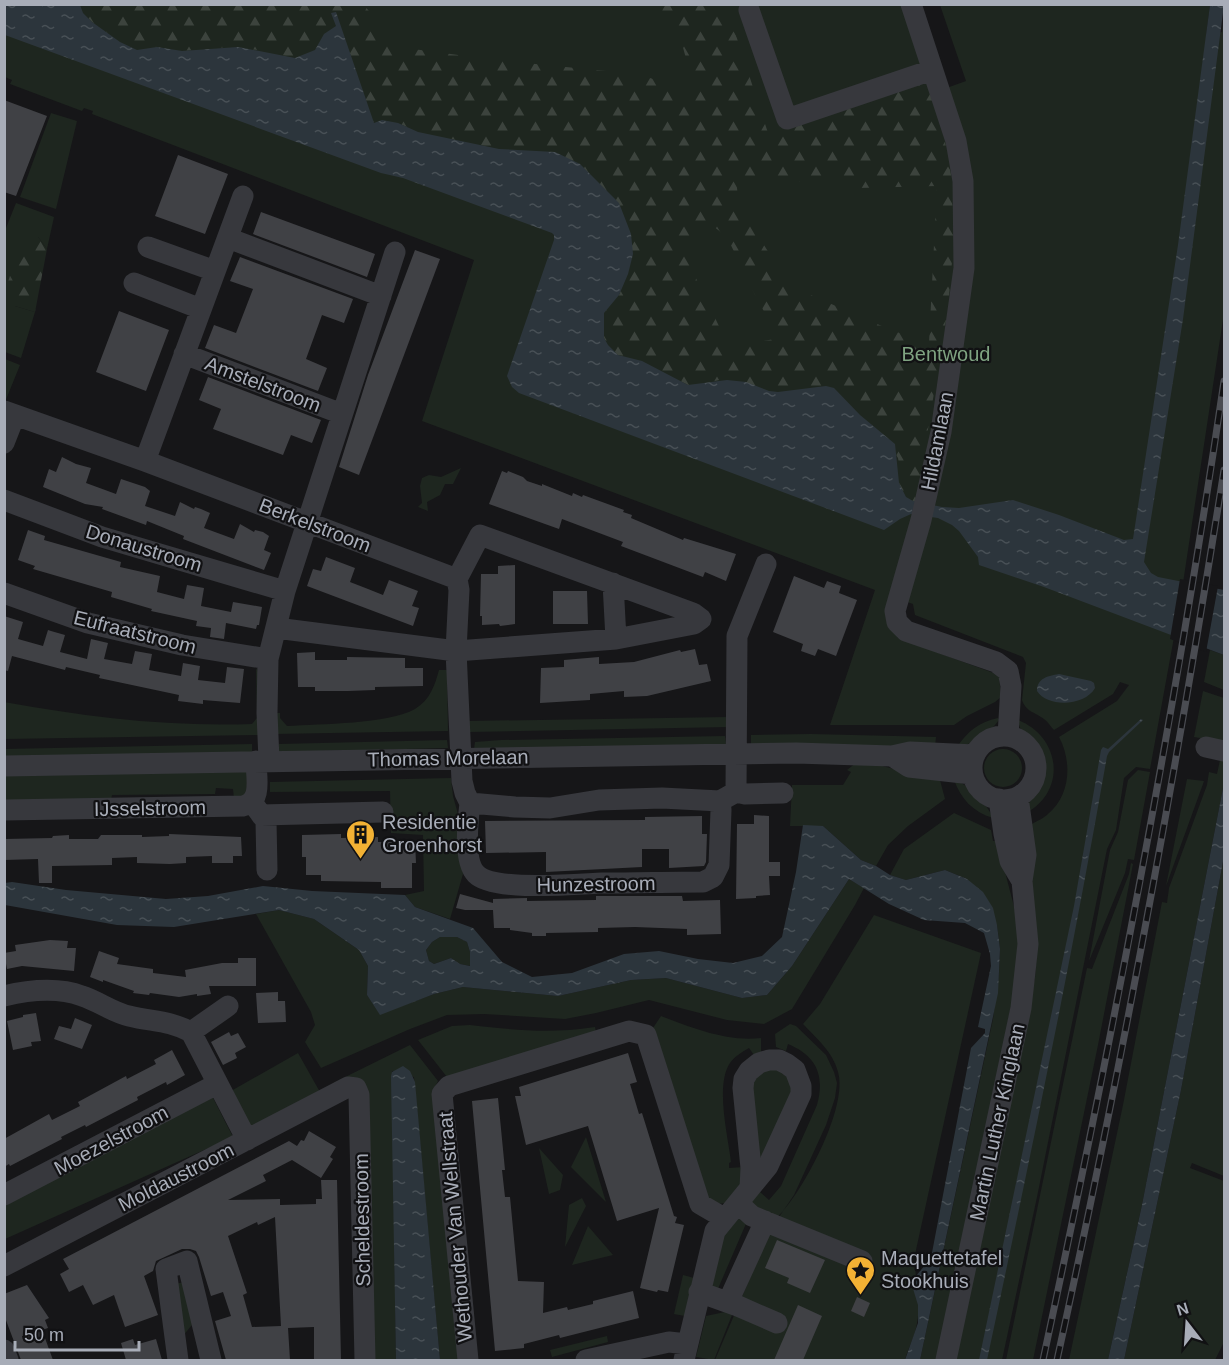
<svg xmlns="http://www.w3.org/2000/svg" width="1229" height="1365" font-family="Helvetica,sans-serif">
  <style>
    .green { fill: #1e261f }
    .forest { fill: url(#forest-firs); fill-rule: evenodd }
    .water { fill: url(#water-ripples); fill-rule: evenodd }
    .pier { fill: #161618 }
    .building { fill: #404145; fill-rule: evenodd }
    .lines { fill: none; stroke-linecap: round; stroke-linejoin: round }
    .minor { stroke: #37383d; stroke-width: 21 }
    .rail-casing { stroke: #4a4c52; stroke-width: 7 }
    .rail { stroke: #111113; stroke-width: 4.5; stroke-dasharray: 14; stroke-linecap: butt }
    .labels { text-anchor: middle; stroke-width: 4.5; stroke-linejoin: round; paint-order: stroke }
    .park-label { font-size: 20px; fill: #7fa381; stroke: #111113 }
    .street-label { font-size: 20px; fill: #a8adb8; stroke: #111113 }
    .poi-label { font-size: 20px; fill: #a8adb8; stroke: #111113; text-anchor: start }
  </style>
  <defs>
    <pattern id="forest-firs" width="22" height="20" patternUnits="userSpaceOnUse" patternTransform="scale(1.5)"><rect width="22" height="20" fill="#1e261f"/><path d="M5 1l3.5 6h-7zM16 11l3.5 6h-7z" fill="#3c433d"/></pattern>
    <pattern id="water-ripples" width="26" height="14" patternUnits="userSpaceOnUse" patternTransform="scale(1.5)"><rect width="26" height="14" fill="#2c353c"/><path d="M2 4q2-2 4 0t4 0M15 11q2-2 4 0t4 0" fill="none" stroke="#485056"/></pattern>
  </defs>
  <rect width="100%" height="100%" fill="#161618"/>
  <path class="green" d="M4,5H903L928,81L927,95L966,81L940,5H1210L1206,36L1222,32L1224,14V313L1183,583L1159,578L1174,637L1150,769L1136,767L1124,778L1116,830L1107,849L1037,1197L1002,1360H955L1035,977L1037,953L1029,877L1032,824C1037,821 1044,818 1048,814C1071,795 1072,761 1059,737L1117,701L1129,685L1120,682L1113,694L1054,730C1051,727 1048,722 1044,719C1035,712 1026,712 1022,700L1026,663L1023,657L915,615L913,604L890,596L886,619L898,638L999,675L1001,697L995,702L967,716L954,725H830L875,590L422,421L474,260L92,114L93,111L84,108L82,111L10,84L12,80L5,77Z
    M51,113L77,121L56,209L20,197Z
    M16,203L54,217L47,249L38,237L15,306L35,312L21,358L5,352L4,233Z
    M5,359L20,365L5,402Z
    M461,468L453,484H445L440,495L427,502L428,511L418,507L422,503L420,486L422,478L429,475L441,477Z
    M1210,650L1224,655V690L1204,682Z
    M256,668L260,676L259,735L5,739L4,702C87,717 168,727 252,724L257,718Z
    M439,670H447L448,731L273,734L274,713H280V718L287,726C320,724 388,724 415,709C430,700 435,685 439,670Z
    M1203,691L1224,698V742L1194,737Z
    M728,717L729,727L469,732L468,721Z
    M998,718L999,720C989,734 974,744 957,747C968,731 979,722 998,718Z
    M1018,720C1061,737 1067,791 1026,813C1029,796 1043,784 1042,765C1041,745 1020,738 1018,720Z
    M811,734L936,737L935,747L751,744V735Z
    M725,736L726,744L474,749L475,742L501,740Z
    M447,740L448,748L279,752V744Z
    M252,744V753L5,758L4,749Z
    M984 768a19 19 0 1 1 38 0a19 19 0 1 1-38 0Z
    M1224,758V783L1142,1205L1108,1360H1069L1123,1105L1162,902L1167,903L1169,888L1207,785L1209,772L1217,774L1220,760Z
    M857,762L870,763L940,780L945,799L908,826L888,845L876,866L861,860L823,826H790L792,785H843L851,772L847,770Z
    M249,770L246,795L234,799L233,789L216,788L215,794L112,795L111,800L5,803L4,774Z
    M1138,770L1150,772L1134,860L1128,859L1125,873L1089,961L1110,850L1118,832L1128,780Z
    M451,778L453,796L461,825L463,874L450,919L415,907L405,895L424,891L423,835L391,833L390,791L270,792V782Z
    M1187,779L1204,781L1203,784L1166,886Z
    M954,780C966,782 989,806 993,818C973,812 961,799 954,780Z
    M954,813L991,830L993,841H997L1017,918L1019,943L1013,997L937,1360H920L993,1019L999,973L1000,948L997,925L967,879L945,870L906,880L890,875L904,849Z
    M1224,856V1176L1192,1163L1190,1168L1224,1181V1342L1215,1360H1124L1181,1090Z
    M1131,863L1133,864L1098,1045L1033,1360H1006L1087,968L1092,969L1129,874Z
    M849,879L864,888L855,905L792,1009L764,1024L727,1020L649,1000L596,1013L565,1019L484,1014L447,1015L410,1029L321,1068L305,1042L315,1025L311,1012L256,914L279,910L314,919L359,950L368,966L367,995L380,1014L434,994L463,987L558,996L631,980L666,978L742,998L767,995L792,966Z
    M874,915L981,953L914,1259C916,1280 921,1303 917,1323C915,1337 908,1348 905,1360H715L770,1231L783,1211L775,1220L756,1212L750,1201L760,1192L769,1200L781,1186L817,1105C825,1076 817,1056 788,1044L786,1051L776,1047L775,1034L790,1024L796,1026L826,1055L834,1072L837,1083L835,1098L826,1125L794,1195L783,1211C806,1185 848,1106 838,1072C833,1052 817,1039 803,1024L820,1004Z
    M440,937H457L467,942L470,952L471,966L460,964L451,958L434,964L429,961L426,950L432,942Z
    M661,1016C692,1028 728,1042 761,1038V1053L756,1058L749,1048C742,1052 735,1056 730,1063C715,1085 728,1136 731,1162L729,1163V1168L744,1167L741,1183L726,1203L717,1204L706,1199L653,1028Z
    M470,1025C516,1030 549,1034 595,1027L596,1033L447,1077L418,1040L452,1026Z
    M410,1045L438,1081L434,1089L460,1360H440L414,1077L392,1071L396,1360H372L368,1091L333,1083Z
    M298,1053L320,1092L253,1130L231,1091Z
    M767,1069L784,1070L794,1091L760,1162L750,1092L753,1077Z
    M212,1096L233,1137L5,1239V1204Z
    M586,1137L606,1202L571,1167Z
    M539,1148L563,1175L560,1190L549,1194Z
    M582,1198L586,1206L565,1247L569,1205Z
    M735,1215L748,1219L717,1291L708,1287L717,1244Z
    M588,1226L613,1255L572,1265Z
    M683,1275L694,1278L685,1316L674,1314Z
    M187,1282L196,1320L178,1342L172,1284Z
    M734,1310L714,1360L696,1357L706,1316Z
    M607,1336L608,1342L552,1357L550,1350Z"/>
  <path class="forest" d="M80,5H364L398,47L496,60L636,74L695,91L679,33L655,5H726L769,136L928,81L944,136L951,175L954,238L948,308L916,502C892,495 902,475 898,458C895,448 845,396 834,388L778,392L759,387L719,380L699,385H688L642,361L618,355L608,346L604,338V313L619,295L628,274L527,152L499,149L418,132L398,123L374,124L336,12L332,14L336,26L324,34L315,50L295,58L258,50L228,47L182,51L157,47L137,50L120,42L92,22L83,13ZM768,174L784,185L820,177L858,188L937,186L929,343L891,330L790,286L739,206L736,179ZM708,222L727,237L759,303L780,338L729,347L680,245Z
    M38,237L47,249L35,312L15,306L6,288L22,239Z"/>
  <path class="water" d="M4,5H80L83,13L92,22L120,42L137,50L157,47L182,51L238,47L295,58L315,50L324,34L336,26L331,13L336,12L374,123L382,120L398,123L418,132L499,149L555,152L580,164L619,203L631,234L633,254L628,274L619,295L604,313V338L608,345L618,355L642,361L688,385L727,380L746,382L769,391L778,392L826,386L834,388L860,415L895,444L899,483L906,497L913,501L942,507L959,508L1013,500L1059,515L1124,540L1133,539L1178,245L1210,5H1224L1183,319L1144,562L1151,573L1158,577L1224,590V655L1044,587L979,565L978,557L959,531L952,525L938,518L911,514L900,519L884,530L519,393L512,387L507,376L554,240V235L552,233L403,178L381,173L5,35Z
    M1059,674L1091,681L1094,683L1095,688C1085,706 1048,708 1037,691C1037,678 1048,676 1059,674Z
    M1141,719L1143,720L1109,752L1107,756C1072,958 1030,1159 987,1360H979L1074,906L1101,750L1103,747L1108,749Z
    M1224,783V856L1181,1090L1124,1360H1108L1142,1205Z
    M803,825L823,826L861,860L876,866L890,875L906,880L945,870L967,879L983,892L993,908L997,925L1000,949L998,993L920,1360H905L918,1323V1305L911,1282L931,1258L971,1048L985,1033V1029L978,1027L991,966L990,954L984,933L965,923L924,920L889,904L849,879L792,966L767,995L742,998L666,978L631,980L558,996L463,987L434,994L380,1015L367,995L368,966L359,950L314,919L279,910L174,927L117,925L5,905V883L12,882L66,890L166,899L208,896L263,886L312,891L405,895L415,907L473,928L502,962L532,977L572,973L624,954L659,951L698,959L733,963L762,956L782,937L796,872ZM440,937H457L467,942L470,952V966L460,964L451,958L434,964L429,961L426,950L432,942Z
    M403,1066L410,1071L415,1082L440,1360H396L391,1076L392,1072Z"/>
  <path class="pier" d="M1180,579L1218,586L1206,652L1170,639Z"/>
  <path class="building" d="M4,100L47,116L16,196L4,192Z
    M178,155L228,174L205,234L155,216Z
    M261,212L375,254L367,277L253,234Z
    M415,250L440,259L359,475L339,467L368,375Z
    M240,257L353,299L344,323L322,315L306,359L327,368L318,391L205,348L214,325L236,333L253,289L230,281Z
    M119,311L169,330L146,391L96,372Z
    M208,377L321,420L312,443L291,435L283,455L213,429L221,409L199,400Z
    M62,457L76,464L91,468L86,483L116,494L121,479L145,487L150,491L145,506L175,516L180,502L194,509L195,507L201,509L210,513L204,528L234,539L240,524L254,532L255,530L263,532L269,536L264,550L271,553L264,570L183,539L184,536L147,521L146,525L102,509L103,507L85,504L43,487L49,469L56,472Z
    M502,471L507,473L508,471L523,477L527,481L542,486V484L572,496L573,493L582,497L583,495L624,510L623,512L632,515L631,518L683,540L684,538L736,554L726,581L705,572L703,577L621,546L623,542L562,519L559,529L489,504Z
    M28,530L45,536L44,540L121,562L120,567L160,576L157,592L184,599L187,585L204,588L201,606L231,612L233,602L262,607L259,625H257L256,629L226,623L224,639L210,637L211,628L196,626L197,621L151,611L152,609L111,597L112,592L33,569L35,566L18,560Z
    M326,557L355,568L350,582L368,589L383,595L389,580L418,591L412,606L419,608L413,626L307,586L313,569L321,571Z
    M515,565V624L500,626L499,624L482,625V616H480L481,574H498V566Z
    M794,576L824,588L827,581L841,586L839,593L857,600L836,656L818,649L815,656L801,651L803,644L773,632Z
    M553,591H587L588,624H553Z
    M4,616L23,622L18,639L43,646L48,630L51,631L65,635L60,652L87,659L91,639L108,643L104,659L132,664L135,651L152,654L149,670L181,676L183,663L200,666L198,680L225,683L227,667L244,669L240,703L203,700V704L178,701L179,695L99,678L100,675L66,667L65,670L12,656L8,671L4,670Z
    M695,649L699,665L707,664L711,681L647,696L624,697V691L590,694V700L540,703L541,668L564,667V660L599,657V664L634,662L680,650L681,652Z
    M315,652V660H347V657L405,658V668H423V686L375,687V690L348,691H315V687H298L297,653Z
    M754,815L769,816V862H780V876H769L770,895L756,896V898L736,899L737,824H754Z
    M702,816V834H707L706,862L704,866L669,868V849H642V867L546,872V852L486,853L485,821L645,820V817Z
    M169,834L241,837L242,856H233V863H212V856L186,857V863L170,864L137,863V857L112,858V865L52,866V883H39L38,859L4,860L5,839L52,838L53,836L69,835V839H98L101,835H142V837L169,836Z
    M341,834V838L378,837V842L415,841L416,863H412V888H381V882L321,881V875H306V857H302V835Z
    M460,894L493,903V899L527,898V901L596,900V896H682L683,901L720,900L721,934L687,935V929L635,927L598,928V932L546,933V936H532V933L510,930V928H494L493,910H465L456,908Z
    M50,940L68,941L67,948H76L74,971L22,966L7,969L4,953L16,951L15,945Z
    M99,951L119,958L117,964L153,969V973L186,977L185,970L222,963H238V958H256V986H209L211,994L197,996V994L179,997L150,993L149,995L133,993L134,991L103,980V982L90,977Z
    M278,992V1001H285L286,1022L258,1023L256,993Z
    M36,1013L41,1041L31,1042L32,1046L13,1050L7,1021L23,1017V1015Z
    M75,1018L92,1025L82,1049L54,1039L59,1026L71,1029Z
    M229,1032L231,1036L238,1033L246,1047L235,1053L237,1058L223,1065L211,1042Z
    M172,1050L185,1075L167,1085L166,1082L137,1097L138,1100L86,1127L85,1125L61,1137L62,1139L10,1166L9,1164L4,1167V1139L49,1114L52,1120L80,1106L78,1102L126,1076L127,1079L156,1064L154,1060Z
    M628,1053L637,1082L630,1084L639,1114L642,1113L674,1216L677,1217L675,1223L684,1225L668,1292L658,1290L657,1292L640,1288L659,1208L617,1221L588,1126L526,1145L515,1096H521L519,1087Z
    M498,1098L505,1170H502L505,1197H510L518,1281L544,1282L543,1313L567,1307L568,1310L593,1304V1301L633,1291L639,1318L560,1338L559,1335L524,1344V1348L495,1351L472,1101Z
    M309,1131L336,1147L330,1157L333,1159L321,1178L292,1160L263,1175L266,1181L228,1200L280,1199V1205L316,1204V1199H322L321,1180H337L341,1360H314V1327L288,1328L290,1360H226L215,1321L231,1316L223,1292L211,1296L199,1257L196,1251L190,1249H182L156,1261L153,1271L144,1276L158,1315L125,1327L114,1295L93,1305L83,1285L69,1292L60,1274L69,1269L63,1259L289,1141L297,1146L301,1140L304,1141ZM275,1217L281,1326L252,1327L243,1295L247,1293L228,1236L257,1222L258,1225Z
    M777,1240L825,1260L810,1293L787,1283L789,1278L765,1268Z
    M27,1285L49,1318L45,1320L48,1328L42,1330L53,1360H21L4,1315V1294Z
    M857,1297L870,1303L864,1317L851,1311Z
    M798,1305L822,1316L803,1360H774Z
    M133,1339L135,1345L156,1339L162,1360H126L121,1343Z"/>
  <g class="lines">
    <path class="minor" d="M911,4L956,141L963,181L964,268L941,432L921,520L895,611L897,622L906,631L996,662L1008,671L1011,686L1008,736
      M749,10L787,119L932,70
      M228,238L381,296
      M148,247L215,271
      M134,283L201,309
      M184,354L342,414
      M4,411L145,461L457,579L459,590L456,651L462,781L465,793L470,803L515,807L550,808L599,800L662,798L720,801L736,792L737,636L766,564
      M4,443L15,415
      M145,461L243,196
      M4,500L102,537L285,591
      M613,583L616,639
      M4,593L88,623L182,645L268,659
      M276,628L456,651L616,639L694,624L701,619L693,613L480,535L457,579
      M972 768a32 32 0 1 1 64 0a32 32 0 1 1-64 0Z
      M1206,747L1224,751
      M892,756L909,767L972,774
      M269,760L267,713L268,659L285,591L395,252
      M4,766L796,753L892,756L910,752L975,755
      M736,792L745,794L783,793
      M999,799L1004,834L1010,861L1022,881
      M470,803C468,820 463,861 476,874C493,892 577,884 602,883C636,883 669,882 703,882L713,877L719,865L721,810L720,801
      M254,805L266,821L267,870
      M4,810L243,806C263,802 256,776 256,761
      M261,815L383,812
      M4,996C29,990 58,987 82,996C98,1001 112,1012 129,1016C153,1022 168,1020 191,1032L247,1140
      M191,1032L228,1006
      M4,1195L217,1084
      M738,1203L752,1216L862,1261
      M4,1266L348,1087L356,1088L359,1095L365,1360
      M699,1292L738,1306L777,1323
      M728,1302L765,1221
      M4,1350L8,1360
      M178,1360L166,1269L187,1261L211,1360
      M468,1360L442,1094L449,1086L629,1031L646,1035L700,1204L724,1218
      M586,1360L669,1342L687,1344
      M684,1360L715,1231L768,1166L801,1094V1086L795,1070L787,1064L779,1060H769L759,1063L749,1071L744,1079L743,1088L751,1168L750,1188
      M946,1360L1021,1008L1028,944L1022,881L1026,855L1018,797"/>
    <defs>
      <path id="rail" d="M1043,1360C1113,1036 1176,709 1224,381
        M1057,1360C1122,1065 1177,768 1224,470"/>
    </defs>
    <use href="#rail" class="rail-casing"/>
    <use href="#rail" class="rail"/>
  </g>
  <defs>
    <symbol id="building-pin" viewBox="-11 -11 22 30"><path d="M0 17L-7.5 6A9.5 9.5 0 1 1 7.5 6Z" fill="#f2b134" stroke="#111113"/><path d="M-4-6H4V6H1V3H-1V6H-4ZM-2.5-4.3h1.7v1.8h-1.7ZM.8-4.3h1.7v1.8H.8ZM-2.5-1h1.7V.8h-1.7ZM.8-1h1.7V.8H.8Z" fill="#111"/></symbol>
    <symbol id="sight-pin" viewBox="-11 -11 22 30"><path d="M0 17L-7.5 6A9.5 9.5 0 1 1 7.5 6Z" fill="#f2b134" stroke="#111113"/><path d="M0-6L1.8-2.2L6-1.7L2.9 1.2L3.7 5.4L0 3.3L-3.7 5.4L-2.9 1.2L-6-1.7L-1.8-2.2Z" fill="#111"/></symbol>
  </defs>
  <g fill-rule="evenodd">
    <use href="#building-pin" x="344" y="818" width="33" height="45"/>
    <use href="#sight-pin" x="844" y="1254" width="33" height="45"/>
  </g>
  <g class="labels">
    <g class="park-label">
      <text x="946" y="361">Bentwoud</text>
    </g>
    <g class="street-label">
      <text transform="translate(263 384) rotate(21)" y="7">Amstelstroom</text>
      <text transform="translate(937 441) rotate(-79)" y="7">Hildamlaan</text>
      <text transform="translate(315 525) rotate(21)" y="7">Berkelstroom</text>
      <text transform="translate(144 548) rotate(17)" y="7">Donaustroom</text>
      <text transform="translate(135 632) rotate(14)" y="7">Eufraatstroom</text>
      <text transform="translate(448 758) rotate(-1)" y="7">Thomas Morelaan</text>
      <text transform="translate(150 808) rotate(-1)" y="7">IJsselstroom</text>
      <text transform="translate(596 884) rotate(-1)" y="7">Hunzestroom</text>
      <text transform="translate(997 1122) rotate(-78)" y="7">Martin Luther Kinglaan</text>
      <text transform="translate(111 1140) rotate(-28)" y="7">Moezelstroom</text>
      <text transform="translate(176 1177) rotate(-27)" y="7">Moldaustroom</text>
      <text transform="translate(362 1220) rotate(-91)" y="7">Scheldestroom</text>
      <text transform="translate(455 1227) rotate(-95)" y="7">Wethouder Van Wellstraat</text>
    </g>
    <g class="poi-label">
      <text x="382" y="829">Residentie<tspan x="382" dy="23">Groenhorst</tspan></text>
      <text x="881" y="1265">Maquettetafel<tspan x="881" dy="23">Stookhuis</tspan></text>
    </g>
  </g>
  <rect width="1229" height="1365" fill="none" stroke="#a8adb8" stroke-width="12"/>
  <g transform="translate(1187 1323) rotate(343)" stroke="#111113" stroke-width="4.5" paint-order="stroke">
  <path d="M0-4.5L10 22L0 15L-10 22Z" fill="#a8adb8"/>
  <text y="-9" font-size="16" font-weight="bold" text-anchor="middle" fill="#a8adb8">N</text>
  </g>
  <path d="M15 1341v9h124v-9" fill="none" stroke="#a8adb8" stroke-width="3"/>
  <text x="24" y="1341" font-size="18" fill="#a8adb8" stroke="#111113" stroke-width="4.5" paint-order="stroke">50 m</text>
</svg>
